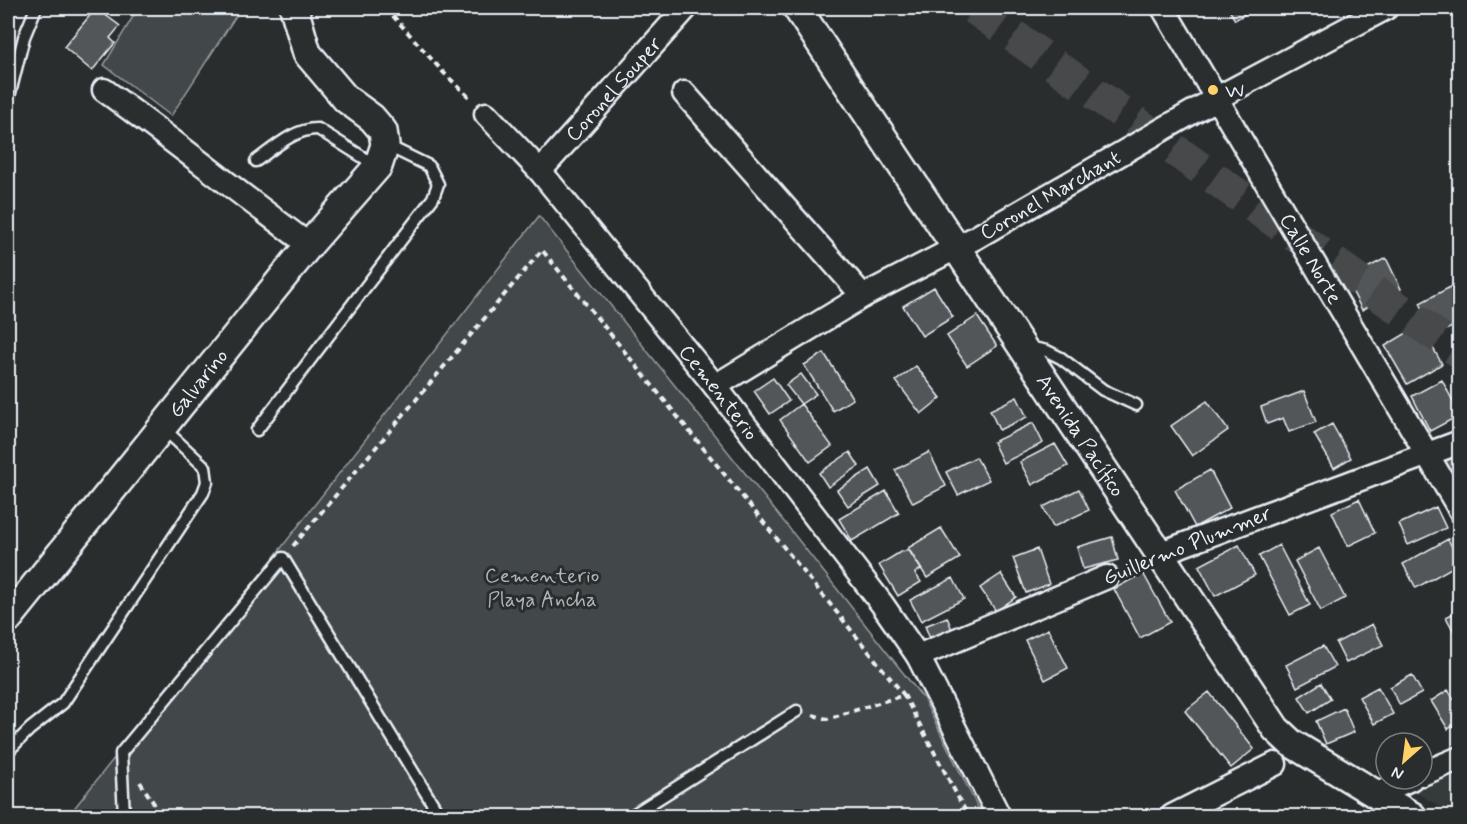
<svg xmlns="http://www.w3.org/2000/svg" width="1467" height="824" font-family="Mynerve,sans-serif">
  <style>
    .built { fill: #363a3b }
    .green { fill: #424648; stroke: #959ca0; stroke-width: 1.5 }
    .building { fill: #535759; stroke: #e8f1f8; stroke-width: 1.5 }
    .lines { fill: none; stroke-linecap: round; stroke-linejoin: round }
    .trunk-tunnel { stroke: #464a4c; stroke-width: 33; stroke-dasharray: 33 16; stroke-linecap: butt }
    .service-casing { stroke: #e8f1f8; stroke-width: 15 }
    .minor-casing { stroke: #e8f1f8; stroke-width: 27 }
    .tertiary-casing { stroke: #e8f1f8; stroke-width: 32 }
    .path { stroke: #e8f1f8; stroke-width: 4; stroke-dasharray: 6 4.5; stroke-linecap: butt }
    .service { stroke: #2a2d2e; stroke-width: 10 }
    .minor { stroke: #2a2d2e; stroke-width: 22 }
    .tertiary { stroke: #2a2d2e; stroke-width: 27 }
    .poi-dot { fill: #ffd166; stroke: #2a2d2e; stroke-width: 2 }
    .labels { text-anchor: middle; stroke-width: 6; stroke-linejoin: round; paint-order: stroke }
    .street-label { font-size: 21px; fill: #e8f1f8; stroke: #2a2d2e }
    .poi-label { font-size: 21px; fill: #e8f1f8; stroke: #2a2d2e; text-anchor: start }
    .park-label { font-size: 21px; fill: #aeb5ba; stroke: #2a2d2e }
  </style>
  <rect width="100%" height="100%" fill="#2a2d2e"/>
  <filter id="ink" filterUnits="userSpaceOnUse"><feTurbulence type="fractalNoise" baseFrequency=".0167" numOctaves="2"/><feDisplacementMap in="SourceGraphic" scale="12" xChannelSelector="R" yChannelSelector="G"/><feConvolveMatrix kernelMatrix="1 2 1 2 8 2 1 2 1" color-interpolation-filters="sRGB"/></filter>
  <g filter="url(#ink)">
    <path class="built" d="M1459,768V816H1456L1410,789Z"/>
    <path class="green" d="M130,8H241L171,116L104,65L134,15Z
      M539,216L785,523L923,698L982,816H68L257,579Z"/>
    <path class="building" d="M96,8L120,26L110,38L115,43L92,71L64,47Z
      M1228,8H1255L1235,20Z
      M1386,258L1401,289L1362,310L1346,279Z
      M1456,284L1460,290V323L1436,335L1420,303Z
      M934,287L953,317L922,336L903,306Z
      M977,316L997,346L967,366L947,336Z
      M1420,325L1442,364L1407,384L1385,346Z
      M824,353L853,399L833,411L804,365Z
      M916,366L941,398L921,414L896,381Z
      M801,374L816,394L801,404L786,385Z
      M773,378L789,401L770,414L754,391Z
      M1442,380L1460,415L1430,431L1412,396Z
      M1304,391L1316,422L1289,432L1283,418L1267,424L1261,407Z
      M1017,397L1027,417L999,430L990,410Z
      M1207,401L1228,430L1192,456L1171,426Z
      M801,404L832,446L810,462L780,420Z
      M1033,423L1043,443L1003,463L993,442Z
      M1332,424L1351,458L1334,468L1314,434Z
      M1055,444L1068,466L1032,485L1020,462Z
      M850,452L859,466L828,487L819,473Z
      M929,452L946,486L913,503L895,470Z
      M1460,454V489L1443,462Z
      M976,457L989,480L958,495L946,472Z
      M870,469L880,486L848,506L837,490Z
      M1210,470L1230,508L1195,527L1175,490Z
      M1079,489L1089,510L1053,527L1043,507Z
      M886,491L899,513L852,541L839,519Z
      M1359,499L1375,533L1348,546L1332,512Z
      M1436,507L1446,528L1408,545L1399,524Z
      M941,528L960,558L927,578L908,548Z
      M1112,537L1118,560L1083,569L1077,547Z
      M1448,539L1460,563L1416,588L1403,564Z
      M1239,545L1255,575L1215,596L1199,566Z
      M1279,545L1310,605L1290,615L1259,556Z
      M1319,548L1345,598L1321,611L1295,561Z
      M908,549L921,569L915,573L921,582L898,596L879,565L902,551L903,552Z
      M1037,549L1049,584L1026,593L1013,558Z
      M1143,573L1170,622L1140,638L1114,589Z
      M1001,574L1016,597L996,611L980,588Z
      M953,578L964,599L921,621L910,600Z
      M1460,610V643L1446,617Z
      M947,617L953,632L931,641L925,626Z
      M1372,624L1383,645L1346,663L1336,643Z
      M1048,629L1068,668L1045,680L1025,640Z
      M1323,646L1335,667L1297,687L1286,665Z
      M1412,675L1422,693L1400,705L1390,687Z
      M1321,683L1331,699L1309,713L1299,697Z
      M1378,687L1393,714L1374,724L1359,697Z
      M1448,690L1460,708V722L1448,729L1431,701Z
      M1209,692L1254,749L1231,768L1185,711Z
      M1344,708L1354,732L1326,744L1316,721Z"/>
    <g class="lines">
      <path class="trunk-tunnel" d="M974,8L1460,352"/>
      <defs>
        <path id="service" d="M8,101L24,37L36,8
          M256,161C274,148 295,128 318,129L377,166
          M1028,347L1047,351L1061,358L1103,390L1136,405
          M257,430L433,198L438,184L429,166L386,145
          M8,751L30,729L63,703L203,493L207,482L205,467L163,428
          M124,816L121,753L283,558L440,816
          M631,816L797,711"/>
        <g id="minor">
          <path id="s1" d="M1163,8L1460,510"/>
          <path d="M104,90C173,140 240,194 309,245"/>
          <path d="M684,93L863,296"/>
          <path id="s2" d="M486,114L540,171L715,386L882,604L918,656L999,816"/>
          <path id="s3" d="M540,171L686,8"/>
          <path id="s4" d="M715,386L863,296L975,238L1217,98L1386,8"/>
          <path d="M1161,553L1460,442"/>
          <path d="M918,656L1107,577"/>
          <path d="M1422,774L1460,758"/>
          <path d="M1374,795L1411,779"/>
          <path d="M1172,816L1275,764"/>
        </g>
        <g id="tertiary">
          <path id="s5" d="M797,8L1276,729L1291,743L1412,816"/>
          <path id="s6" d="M8,619L309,245L378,166L385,145L383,131L372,118L346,99L307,53L294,8"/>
        </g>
      </defs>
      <use href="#service" class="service-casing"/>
      <use href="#minor" class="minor-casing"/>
      <use href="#tertiary" class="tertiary-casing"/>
      <path class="path" d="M386,8L443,72L471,99
        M293,546L542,250L904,695
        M813,715L827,719L904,695L968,816
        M140,782L162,816"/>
      <use href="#service" class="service"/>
      <use href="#minor" class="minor"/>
      <use href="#tertiary" class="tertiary"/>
    </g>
  </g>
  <circle class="poi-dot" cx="1213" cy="90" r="6"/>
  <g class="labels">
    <g class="street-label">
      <text dy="7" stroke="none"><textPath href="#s3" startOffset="110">Coronel Souper</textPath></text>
      <text dy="7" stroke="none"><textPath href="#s4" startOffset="386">Coronel Marchant</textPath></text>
      <text dy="7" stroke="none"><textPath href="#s1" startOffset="291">Calle Norte</textPath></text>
      <text dy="7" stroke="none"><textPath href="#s6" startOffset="303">Galvarino</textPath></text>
      <text dy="7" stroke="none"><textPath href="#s2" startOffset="363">Cementerio</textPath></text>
      <text dy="7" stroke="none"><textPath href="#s5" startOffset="513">Avenida Pacífico</textPath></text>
      <text transform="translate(1187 545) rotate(-22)" y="7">Guillermo Plummer</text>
    </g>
    <g class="poi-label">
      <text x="1225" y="97">W</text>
    </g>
    <g class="park-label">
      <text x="542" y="582">Cementerio<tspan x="542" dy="24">Playa Ancha</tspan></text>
    </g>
  </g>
  <rect width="1467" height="824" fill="none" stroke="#2a2d2e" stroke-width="30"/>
  <rect x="15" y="15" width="1437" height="794" fill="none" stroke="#e8f1f8" stroke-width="2" filter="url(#ink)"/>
  <g transform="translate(1404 761) rotate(208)"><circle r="28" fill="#2a2d2e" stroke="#767b7f" stroke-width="1.5"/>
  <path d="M0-4.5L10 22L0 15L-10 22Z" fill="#ffd166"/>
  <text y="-9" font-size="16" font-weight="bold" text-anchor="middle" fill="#e8f1f8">N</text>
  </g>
</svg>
